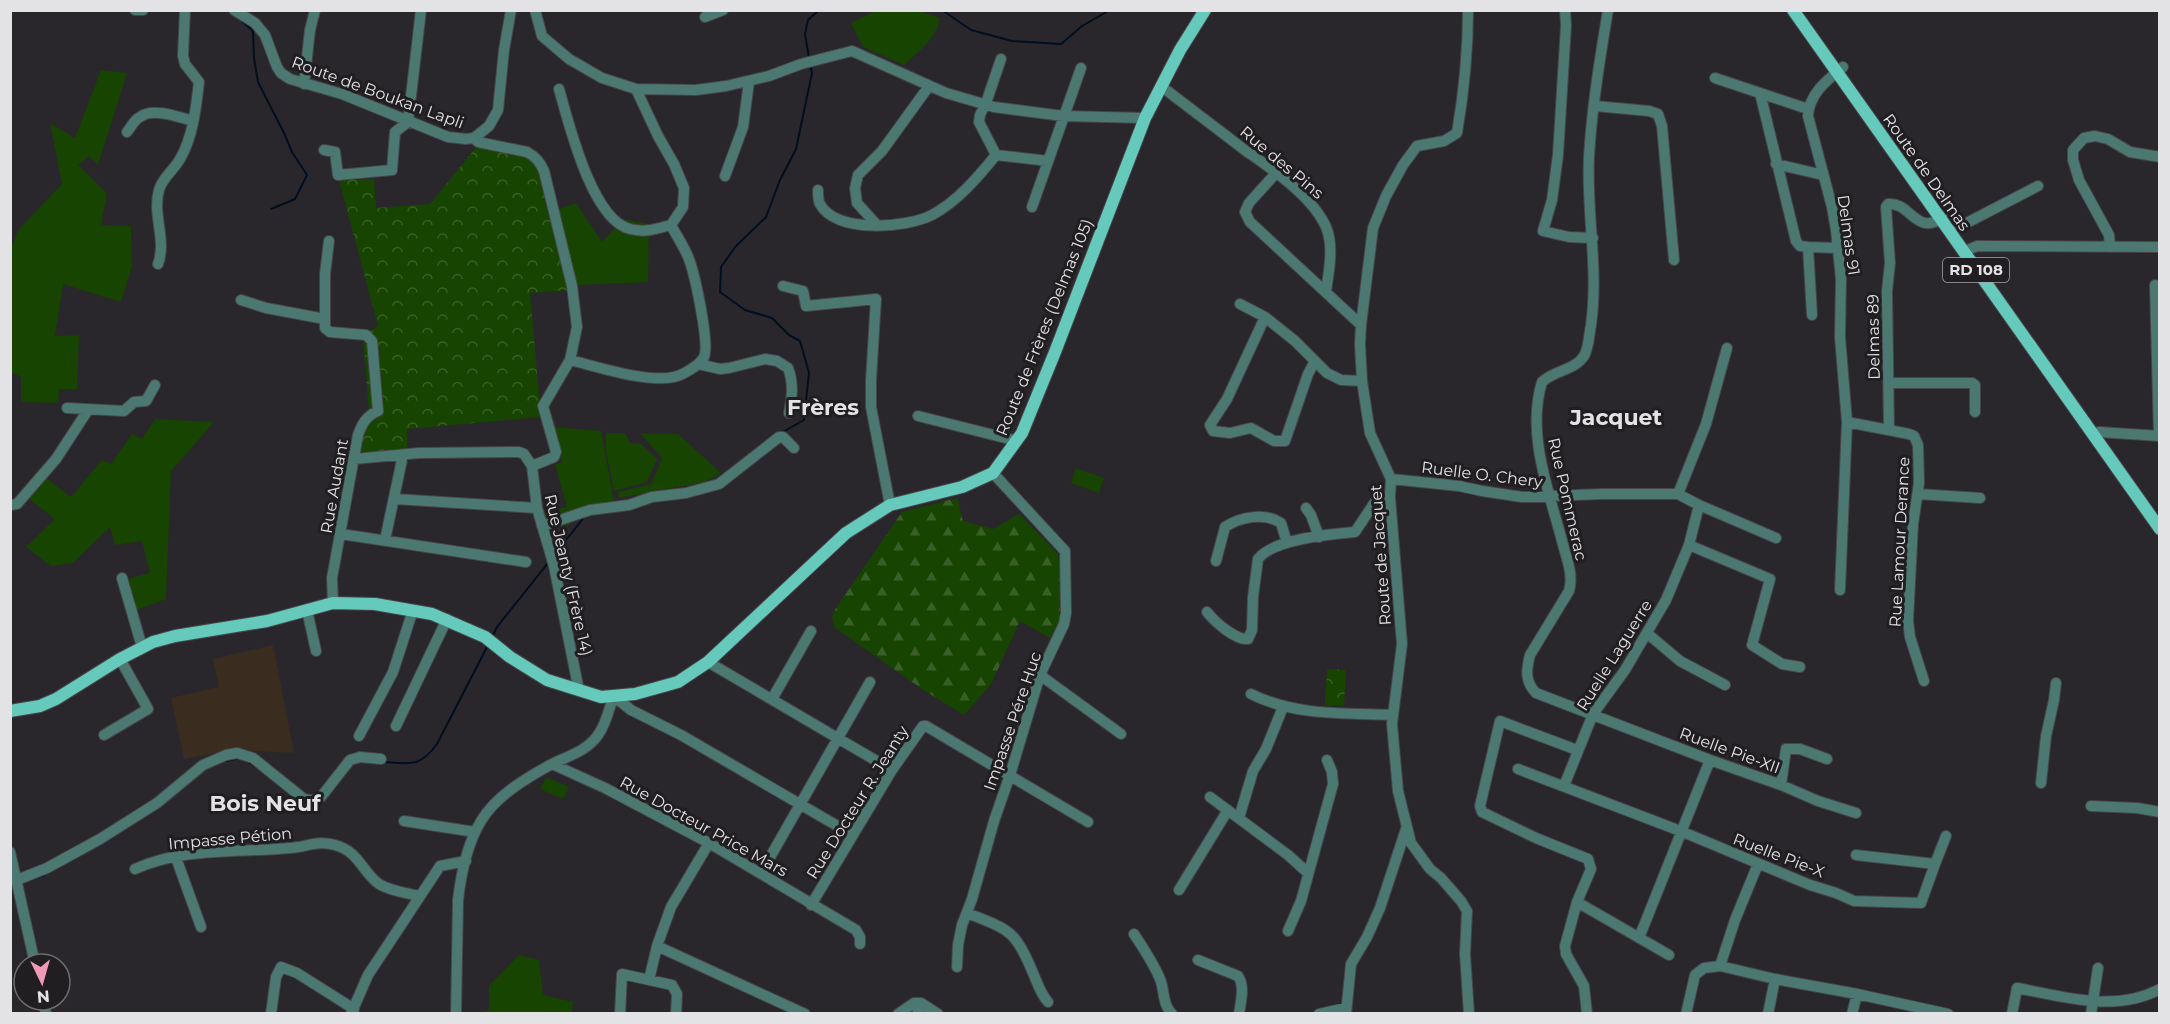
<svg xmlns="http://www.w3.org/2000/svg" width="2170" height="1024" font-family="Montserrat,sans-serif">
  <style>
    .industrial { fill: #3a2d1f }
    .green { fill: #174401 }
    .forest { fill: url(#forest-firs) }
    .park { fill: url(#park-crowns) }
    .lines { fill: none; stroke-linecap: round; stroke-linejoin: round }
    .stream { stroke: #000f20; stroke-width: 2 }
    .minor-casing { stroke: #474549; stroke-width: 12 }
    .major-casing { stroke: #474549; stroke-width: 14 }
    .minor { stroke: #4b7971; stroke-width: 10 }
    .major { stroke: #65cabb; stroke-width: 12 }
    .labels { text-anchor: middle; stroke-width: 6; stroke-linejoin: round; paint-order: stroke }
    .shield { fill: #201e21; stroke: #a8a7aa; stroke-width: 1.5 }
    .shield-label { font-size: 15px; font-weight: bold; fill: #e3e2e4 }
    .street-label { font-size: 16px; fill: #e3e2e4; stroke: #201e21 }
    .district-label { font-size: 22px; font-weight: bold; fill: #e3e2e4; stroke: #201e21 }
  </style>
  <defs>
    <pattern id="forest-firs" width="22" height="20" patternUnits="userSpaceOnUse" patternTransform="scale(1.5)"><rect width="22" height="20" fill="#174401"/><path d="M5 1l3.5 6h-7zM16 11l3.5 6h-7z" fill="#395f26"/></pattern>
    <pattern id="park-crowns" width="20" height="18" patternUnits="userSpaceOnUse" patternTransform="scale(1.5)"><rect width="20" height="18" fill="#174401"/><path d="M2 6a3 3 0 1 1 6 0M12 15a3 3 0 1 1 6 0" fill="none" stroke="#395f26"/></pattern>
  </defs>
  <rect width="100%" height="100%" fill="#29272b"/>
  <path class="industrial" d="M273,645L294,753L253,751L241,748L184,759L171,698L219,687L213,659Z"/>
  <path class="green" d="M906,11L922,12L940,18C936,39 919,51 904,65L863,47L851,23L875,11Z
    M101,70L127,73L98,165L89,156L78,165L107,193L101,225L131,226L132,266L121,302L63,284L55,336L79,335L77,389H59L58,403L21,402V377L11,372V248L19,229L62,184L50,123L75,138Z
    M576,203L602,242L623,219L649,224L648,282L576,285L557,210Z
    M155,419L214,422L171,471L166,599L136,610L127,579L150,573L142,541L115,545L110,527L73,563L51,566L26,547L55,519L28,498L46,478L71,497L102,460L111,464L132,434L142,439Z
    M553,427L601,431L614,501C596,506 581,509 569,525L545,526L542,513L567,507L555,464L562,462Z
    M606,433H625L630,443L641,444L657,459L647,482L614,491L606,451Z
    M640,433L678,434L721,473L705,482L619,498L618,492L651,484L662,458Z
    M1076,468L1104,478L1099,493L1071,483Z
    M546,777L569,787L563,799L540,789Z
    M519,955L539,960L543,995L573,1002L572,1013H485L489,1009V986Z"/>
  <path class="forest" d="M957,498L963,521L993,529L1019,514L1058,554L1062,587V616L1050,638L1020,621L991,684L964,715L925,691L834,627L832,617L834,611L902,512Z"/>
  <path class="park" d="M478,145L530,157L540,173L545,202L570,290L530,293L541,417L407,429V452L358,455L369,413L363,336L378,326L339,180L374,179L376,208L430,204Z
    M1327,669L1346,670L1344,706L1325,705Z"/>
  <g class="lines">
    <path class="stream" d="M942,10L971,30L1012,41L1061,44L1082,26L1110,10
      M242,21L253,31L254,58L258,82L284,133L292,152L307,175L295,199L271,209
      M809,58L805,34L808,20L819,10
      M781,433L804,420L809,373L800,341L789,335L772,318L745,310L720,292L721,267L736,246L766,217L780,180L796,149L812,73L810,64
      M555,554L585,516
      M492,637L497,627L548,563
      M245,760L258,768
      M225,761L240,758
      M385,762C412,764 420,767 437,744L488,645
      M274,781L295,798
      M27,881L44,875"/>
    <defs>
      <path id="minor" d="M135,10H143
        M234,10L255,23L265,35L277,67L281,73L290,79L342,94L448,137L466,139L474,138L489,126L498,110L504,50L511,10
        M535,10L542,36L569,59L602,78L636,89L696,90L726,86L769,76L801,64L852,51L946,93L994,107L1063,116L1145,118
        M1468,10C1468,52 1464,92 1457,133L1444,141L1417,146L1403,165L1386,196L1373,228L1361,325L1360,344L1362,381L1370,433L1391,479L1390,497L1402,644L1392,724L1398,791L1411,843L1430,869L1441,878L1461,901L1467,911L1465,954L1469,1014
        M1565,10L1566,26L1558,155L1552,200L1543,231L1569,237L1593,238
        M1608,10C1600,58 1592,107 1589,156C1586,213 1599,267 1591,325C1589,335 1589,347 1584,356C1574,371 1554,370 1542,382C1526,434 1549,491 1562,541C1566,557 1574,575 1569,591L1530,655C1526,670 1525,682 1536,693L1710,760L1781,785L1818,801L1856,813
        M705,17L723,10
        M1001,59L987,100L980,115L979,122L996,155L1048,161
        M1715,78L1808,109
        M304,84L310,30L315,10
        M1161,86C1188,107 1215,127 1242,148C1270,168 1312,195 1326,227C1334,246 1329,271 1326,291
        M559,89C569,124 592,220 630,229C645,233 656,229 671,225
        M1760,93L1796,241L1800,246L1808,247L1812,315
        M1595,106L1649,111L1658,114L1662,126L1674,260
        M127,132C131,127 134,120 140,117C153,107 179,117 193,121
        M474,138L478,142L527,152C536,157 540,162 544,171L572,286L577,327L570,360L543,406L556,452L554,457L532,466
        M324,150L335,152L338,175L392,170L395,132L408,122L421,10
        M1776,164L1823,175
        M1276,173L1249,203L1245,212L1250,222L1361,325
        M725,176L743,127L749,82
        M818,190C818,194 818,201 820,204C836,234 906,228 932,215C958,201 978,177 996,155
        M1032,207L1081,68
        M877,225L857,203L855,188L858,175L882,151L929,86
        M1955,229L2038,186
        M329,241L325,274V328L330,332L366,335L372,341L378,411C366,416 362,424 358,435L332,578L333,603
        M1808,247L1838,248
        M2110,247L2109,235L2079,180L2073,160V150L2084,138L2095,136L2108,139L2130,152L2160,157
        M1963,252L1977,246L2160,247
        M158,264C167,240 152,215 159,190C162,178 174,170 180,159C193,137 196,108 199,82L185,64L183,56L185,10
        M2155,285L2159,436
        M783,286L803,291L806,306L876,299L871,380V407L890,505
        M241,300L266,308L325,319
        M1240,304L1265,317L1295,341L1327,373L1341,380L1362,381
        M1265,317L1227,399L1210,425L1213,431L1230,433L1251,428L1274,441H1285L1308,374L1315,361
        M570,360C598,367 647,383 674,377C683,375 700,365 704,357C710,344 695,277 690,262C686,249 677,237 671,225L683,207L684,188L674,164L658,136L636,89
        M698,364L720,369L729,368L765,359L777,361L788,368C794,384 792,397 789,413
        M1889,383H1972L1975,385V412
        M67,408L124,411L134,402L146,401L155,385
        M918,416L1017,441
        M1847,422L1909,434L1914,436L1918,445L1919,483L1913,524L1908,621L1910,637L1924,681
        M1889,429L1887,291L1890,263L1886,207L1888,204C1912,202 1915,238 1946,216
        M2099,432L2160,436
        M354,459L419,453L519,452L524,454L532,466L537,508L554,566L579,691
        M1391,479L1459,486L1482,491L1522,497L1602,494H1678L1699,505L1776,538
        M1678,494L1706,424L1727,348
        M1918,494L1980,498
        M395,499L537,508
        M10,505L17,504L56,459L88,410
        M1306,508L1311,515L1319,537
        M542,526L590,510L629,505L652,497L686,493L719,484L779,437H783L794,448
        M341,534L526,562
        M385,540L403,455
        M1689,545L1770,579L1752,645L1782,664L1800,667
        M1216,561L1225,527C1240,517 1265,512 1281,523L1287,543
        M122,578L142,647
        M1840,590L1847,422L1840,337L1841,279L1836,230L1832,207L1808,116C1809,94 1827,80 1843,67
        M307,610L316,651
        M1207,612C1215,622 1235,640 1248,639L1252,630L1253,597L1258,559C1273,539 1331,534 1355,532L1375,502L1390,497
        M1648,634L1680,661L1725,685
        M708,662L892,770
        M1040,675L1121,734
        M1251,694C1295,716 1344,713 1393,715
        M615,697L631,710L681,735L853,835
        M772,699L811,631
        M396,726L447,619
        M104,735L148,709L120,659
        M359,736L393,672L413,610
        M1577,750L1500,721L1480,806L1482,812L1536,838L1588,859L1591,869L1577,902L1565,946L1566,954L1584,986L1587,1014
        M552,764L605,788L709,843L856,930L860,937V944
        M1518,769L1683,832L1810,885L1836,893L1854,901L1921,903L1935,864L1856,855
        M2041,783L2046,736L2054,700L2056,683
        M1781,785L1786,749H1800L1827,759
        M1564,786L1593,714L1625,670L1666,600L1689,545L1699,505
        M1210,797L1288,855L1308,873
        M2091,806L2137,808L2160,812
        M1239,818L1253,771L1266,749L1283,707
        M404,821L475,832
        M10,852L35,964
        M175,855L201,927
        M1935,864L1946,836
        M135,869C184,847 237,853 290,848C306,847 318,840 335,845C360,852 361,871 379,884C390,891 407,893 419,896
        M761,873L870,682
        M17,880L47,868L100,839L157,803L203,765L226,755L237,753L253,758L304,799C310,800 315,801 321,797L350,760L360,757L381,759
        M1179,890L1228,810
        M1577,902L1669,955
        M811,905L892,770L923,726H926L1088,822
        M967,913C1009,930 1015,929 1033,973C1038,984 1040,993 1048,1002
        M1288,931L1301,901L1333,784L1332,772L1327,760
        M1134,934C1143,948 1153,962 1160,979C1165,991 1162,1004 1172,1014
        M1639,938L1710,760
        M657,946L805,1014
        M1198,960L1238,976C1245,986 1241,1001 1239,1014
        M1720,966L1735,920L1758,864
        M957,967L958,945L962,925L972,899L994,821L1010,775L1040,675L1064,624L1066,613L1065,551L993,473
        M649,980L657,946L671,907L709,843
        M43,1000L46,1014
        M914,1003H921L938,1014
        M271,1014L276,977L281,967L297,973L354,1009
        M351,1014L368,975L440,866L466,861
        M456,1014L458,900C461,874 467,844 481,821C496,796 526,778 552,764C568,756 587,751 598,735C606,724 609,710 613,697
        M620,1014L622,974L672,985L677,994L676,1014
        M898,1014L914,1003L920,1014
        M1319,1014L1346,1008
        M1346,1014L1351,964L1367,937L1380,908L1406,829
        M1686,1014L1695,975L1704,968L1720,966L1775,979L1857,994L1948,1014
        M1768,1014L1775,979
        M1852,1014L1857,994
        M2012,1014L2017,988C2064,997 2115,1013 2160,989
        M2091,1014L2098,968"/>
      <path id="major" d="M1793,10L2160,529
        M10,711L40,706L56,699L120,659L153,642L175,636L267,621L333,603L375,604L432,614L485,637L510,657L547,680L601,697L635,694L678,682L708,662L846,533L890,505L962,487L993,473L1022,433L1055,352L1145,118L1180,50L1205,10"/>
    </defs>
    <use href="#minor" class="minor-casing"/>
    <use href="#major" class="major-casing"/>
    <use href="#minor" class="minor"/>
    <use href="#major" class="major"/>
  </g>
  <g class="labels">
    <rect class="shield" x="1943" y="258" width="66" height="24" rx="4.5"/>
    <g class="shield-label">
      <text x="1976" y="275">RD 108</text>
    </g>
    <g class="street-label">
      <text transform="translate(378 92) rotate(20)" y="6">Route de Boukan Lapli</text>
      <text transform="translate(1282 162) rotate(40)" y="6">Rue des Pins</text>
      <text transform="translate(1927 172) rotate(55)" y="6">Route de Delmas</text>
      <text transform="translate(1849 235) rotate(82)" y="6">Delmas 91</text>
      <text transform="translate(1044 327) rotate(-68)" y="6">Route de Frères (Delmas 105)</text>
      <text transform="translate(1873 337) rotate(-91)" y="6">Delmas 89</text>
      <text transform="translate(1482 474) rotate(7)" y="6">Ruelle O. Chery</text>
      <text transform="translate(334 486) rotate(-80)" y="6">Rue Audant</text>
      <text transform="translate(1568 499) rotate(77)" y="6">Rue Pommerac</text>
      <text transform="translate(1899 542) rotate(-87)" y="6">Rue Lamour Derance</text>
      <text transform="translate(1380 555) rotate(-94)" y="6">Route de Jacquet</text>
      <text transform="translate(569 575) rotate(77)" y="6">Rue Jeanty (Frère 14)</text>
      <text transform="translate(1614 655) rotate(-58)" y="6">Ruelle Laguerre</text>
      <text transform="translate(1012 721) rotate(-71)" y="6">Impasse Pére Huc</text>
      <text transform="translate(1730 750) rotate(20)" y="6">Ruelle Pie-XII</text>
      <text transform="translate(857 802) rotate(-58)" y="6">Rue Docteur R. Jeanty</text>
      <text transform="translate(704 826) rotate(29)" y="6">Rue Docteur Price Mars</text>
      <text transform="translate(230 838) rotate(-5)" y="6">Impasse Pétion</text>
      <text transform="translate(1779 855) rotate(21)" y="6">Ruelle Pie-X</text>
    </g>
    <g class="district-label">
      <text x="823" y="415">Frères</text>
      <text x="1616" y="425">Jacquet</text>
      <text x="265" y="811">Bois Neuf</text>
    </g>
  </g>
  <rect width="2170" height="1024" fill="none" stroke="#e3e2e4" stroke-width="24"/>
  <g transform="translate(42 982) rotate(175)"><circle r="28" fill="#201e21" stroke="#6e6c6f" stroke-width="1.5"/>
  <path d="M0-4.5L10 22L0 15L-10 22Z" fill="#f09ab6"/>
  <text y="-9" font-size="16" font-weight="bold" text-anchor="middle" fill="#e3e2e4">N</text>
  </g>
</svg>
